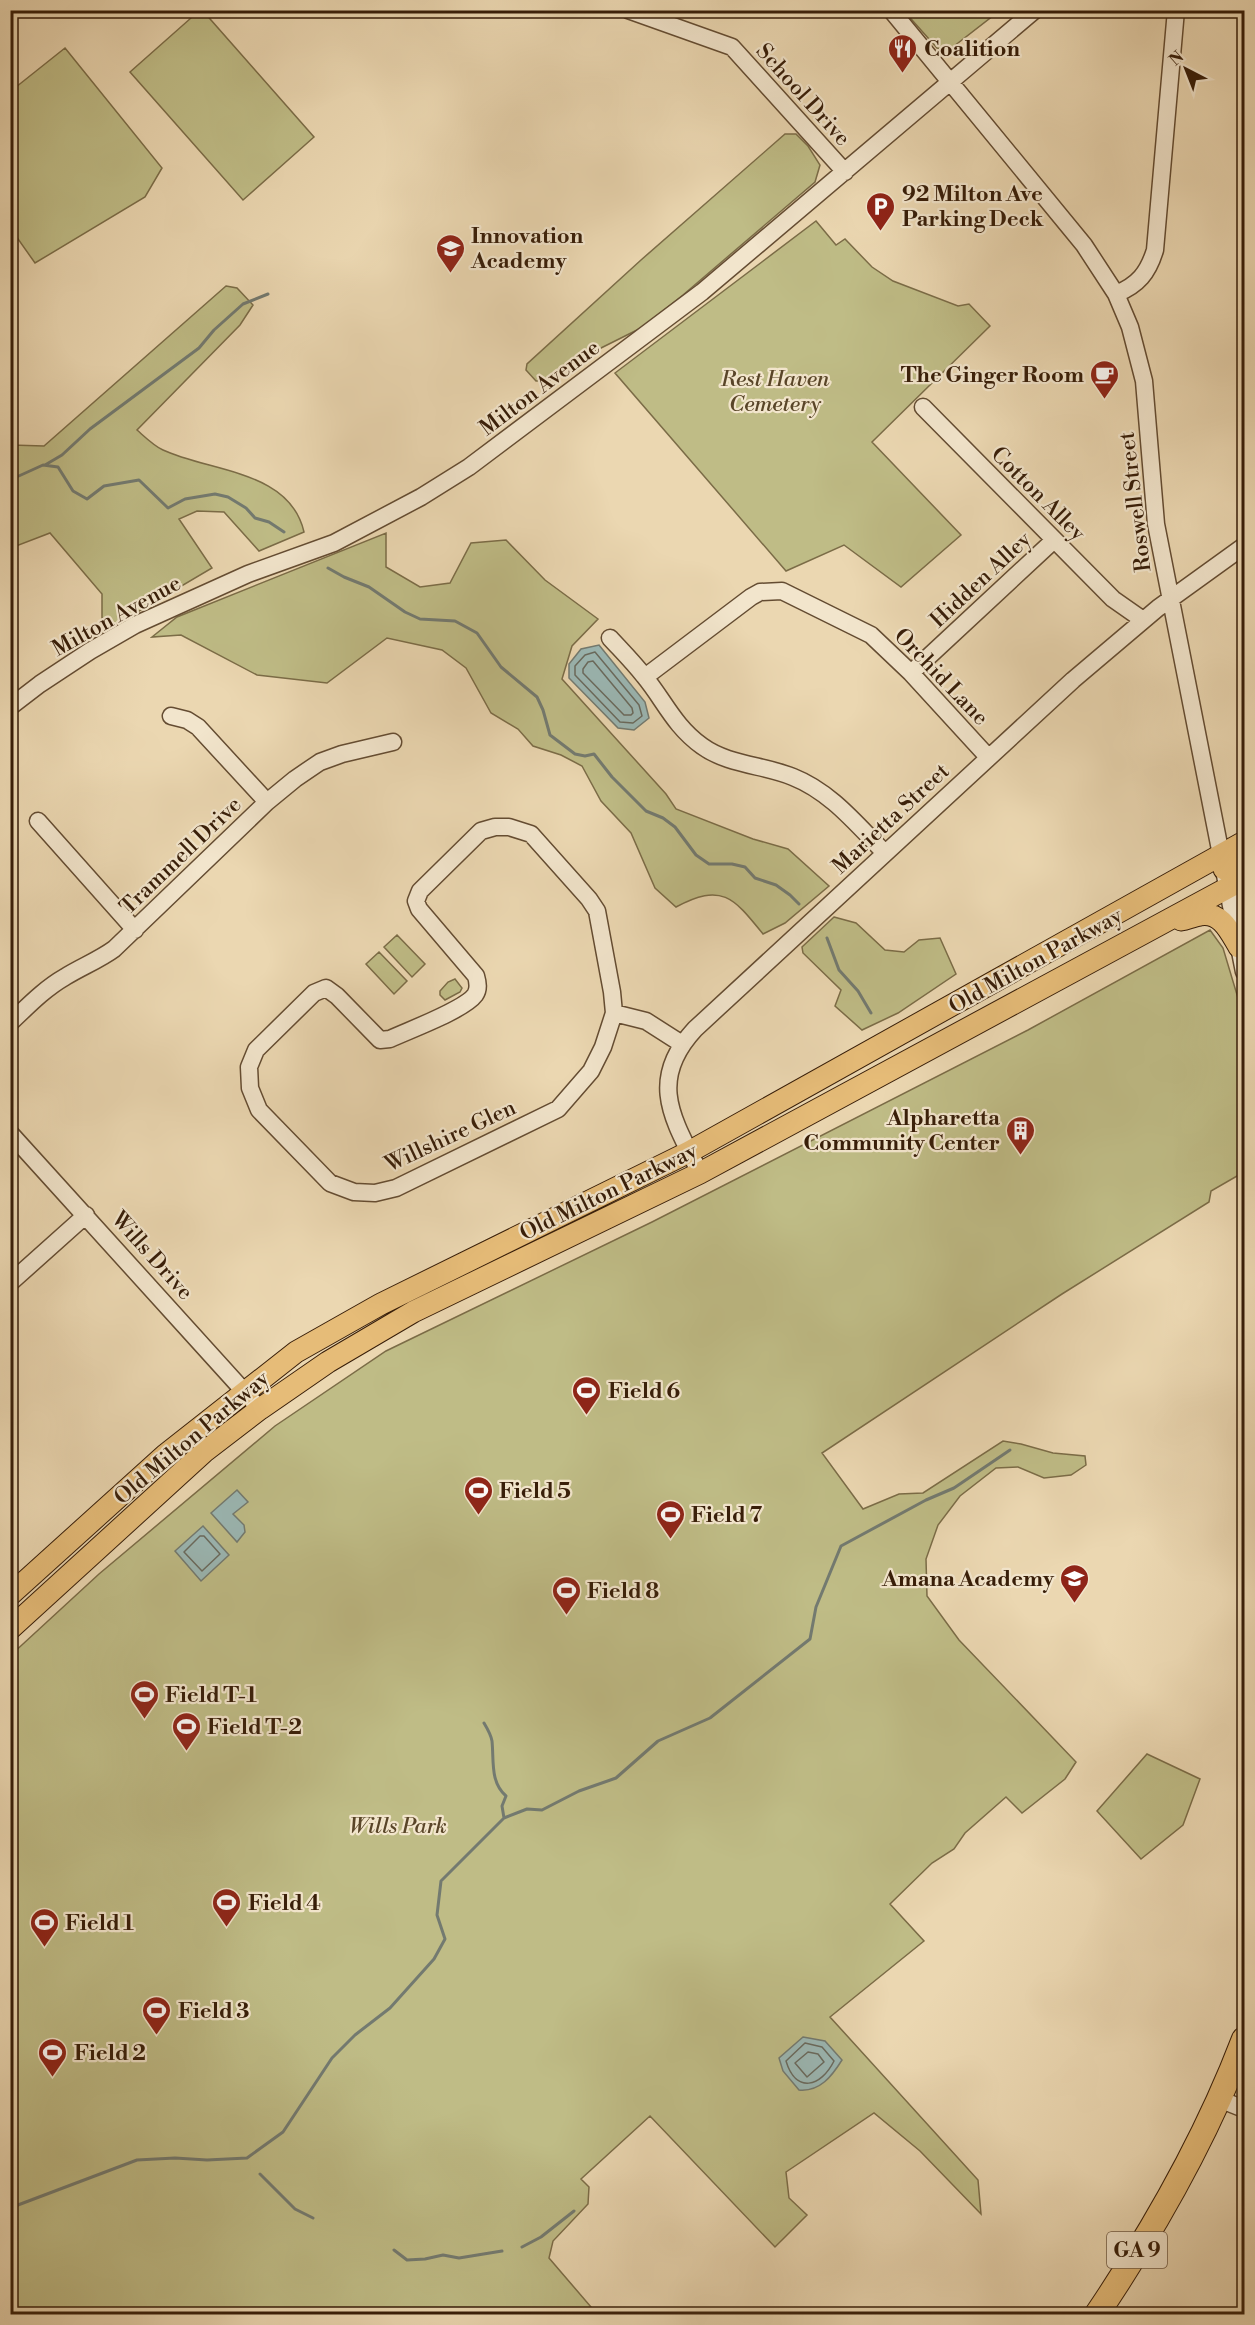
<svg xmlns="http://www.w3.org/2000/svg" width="1255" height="2325" font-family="'Libre Bodoni',serif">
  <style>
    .green { fill: #bfbc86; stroke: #7b6c47; stroke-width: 1.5 }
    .water { fill: #9bb8b5; stroke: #737a70; stroke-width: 1.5 }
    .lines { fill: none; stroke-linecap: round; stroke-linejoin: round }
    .shore { stroke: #696a5e; stroke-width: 1.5 }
    .stream { stroke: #737a70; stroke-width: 3 }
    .minor-casing { stroke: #644c32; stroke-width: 19 }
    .major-casing { stroke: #371d08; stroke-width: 23 }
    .highway-casing { stroke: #371d08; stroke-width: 26 }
    .minor { stroke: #f2e5cc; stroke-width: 16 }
    .major { stroke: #e6bc78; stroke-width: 21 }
    .highway { stroke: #e6bc78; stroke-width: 24 }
    .labels { text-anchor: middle; stroke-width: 4.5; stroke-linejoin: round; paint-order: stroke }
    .shield { fill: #f2e5cc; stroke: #6f5943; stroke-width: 1.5 }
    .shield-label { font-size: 21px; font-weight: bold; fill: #371d08 }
    .poi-label { font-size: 22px; font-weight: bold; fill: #371d08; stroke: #f2e5cc; text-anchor: start }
    .street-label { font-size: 22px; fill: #371d08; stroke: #f2e5cc }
    .park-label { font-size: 22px; font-style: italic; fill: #594528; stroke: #f2e5cc }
  </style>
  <rect width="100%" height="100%" fill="#ebd7b1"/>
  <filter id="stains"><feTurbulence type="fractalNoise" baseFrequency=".00333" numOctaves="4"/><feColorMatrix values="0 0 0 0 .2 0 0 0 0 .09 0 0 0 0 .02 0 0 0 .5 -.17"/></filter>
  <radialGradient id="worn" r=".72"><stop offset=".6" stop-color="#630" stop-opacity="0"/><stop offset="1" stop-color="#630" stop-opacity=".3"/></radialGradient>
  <path class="green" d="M200,10L203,11L314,137L243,200L130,72Z
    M904,11H991L994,15L949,50L937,48Z
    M65,48L162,168L145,197L35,263L11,229V91Z
    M785,134H796L808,146L820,165L815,182L683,295L641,328L581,358L553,380L536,381L526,370L527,364L641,260Z
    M816,221L836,245L845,239L872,267L893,281L958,306L969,304L990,326L872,442L961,535L901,587L844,545L786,571L615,373Z
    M226,286L237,288L253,305L240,325L137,430C145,437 154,446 163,450C210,472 290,470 304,532L259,551L224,512L197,511L179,519L212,568L102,633V594L50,533L11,548V445L44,446Z
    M386,533V567L420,587L450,583L471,543L506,540L545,580L598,619L572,646L562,679L666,794L676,809L753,839L788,849L829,886L785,923L763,934C734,898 722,882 676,907L655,888L631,833L601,801L582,766L561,755L533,746L518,729L491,713L466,668L442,650L387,638L327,683L257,675L181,635L152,637L177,617Z
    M834,917L856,923L885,950L904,952L919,940L940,938L956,974L898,1013L862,1030L835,1006L841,990L803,953L802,947Z
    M1210,930L1223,948L1244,1018V1172L1211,1191L1209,1202L1062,1294L822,1453L863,1509L899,1494L923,1493L1003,1441L1021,1444L1053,1453L1085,1456L1086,1465L1071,1475L1044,1478L1018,1467L996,1468L960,1496L938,1525L926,1559L927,1596L959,1640L1076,1762L1065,1779L1022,1813L1006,1797L965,1833L954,1849L932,1863L890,1904L924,1941L830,2017L978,2180L981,2214L920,2151L874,2113L786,2172L789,2198L807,2215L775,2247L650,2116L581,2179L589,2187L588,2204L553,2241L549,2258L597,2314H11V1655L99,1574L275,1426L386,1351L652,1222L1028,1030Z
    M397,935L425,964L412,977L384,947Z
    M379,952L407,981L394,994L366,964Z
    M455,979L462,988L460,992L445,1000L440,995V991L448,982Z
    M1147,1754L1200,1779L1183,1825L1141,1859L1097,1811Z"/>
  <path class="water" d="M599,645L645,702L649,718L634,730L618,728L569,678V664L581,649Z
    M237,1490L248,1502L233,1514L244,1525L245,1532L237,1542L211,1513Z
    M203,1526L229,1555L201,1581L175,1551Z
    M803,2037L825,2041L842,2060C832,2076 820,2092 799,2090L783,2071L779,2058Z"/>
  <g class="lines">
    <path class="shore" d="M595,652L639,705L642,716L633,723L620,722L575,675V666L585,655Z
      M593,661L632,708L633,713L631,715H624L583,673V669L588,662Z
      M200,1536H204L220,1554L202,1571L184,1552Z
      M805,2043L822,2047L834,2061C821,2087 796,2094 786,2061Z
      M808,2052L818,2054L824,2062L807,2077L795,2063Z"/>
    <path class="stream" d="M45,465L62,455L90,429L199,348L214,330L243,304L268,294
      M10,480L43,465L58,467L73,491L87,499L104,486L139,480L168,508L185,499L215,494L228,497L246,508L255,518L269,522L284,532
      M328,568L344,577L369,587L405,612L420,619L455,621L477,633L501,667L537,697L543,710L550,735L575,754L585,756L594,754L612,777L646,811L663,818L675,827L696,855L709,864H732L745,867L755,878L776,885L790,895L799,904
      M827,938L839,970L858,991L871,1013
      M484,1723C487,1728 491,1735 492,1741C494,1761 490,1782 506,1796L502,1806L504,1818
      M260,2174L295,2209L313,2218
      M10,2208L137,2160L175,2158L207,2160L247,2158L283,2132L332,2058L355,2035L390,2008L434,1959L445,1939L437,1915L441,1881L504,1818L527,1809L542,1810L579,1791L616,1778L658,1741L710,1718L810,1639L816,1607L841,1546L926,1500L954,1488L1010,1450
      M522,2247L541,2237L574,2211
      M394,2250L407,2260L425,2259L443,2255L459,2258L502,2251"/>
    <defs>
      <path id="minor" d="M628,10L732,47L845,172
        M891,10L1084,245L1116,294L1130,327L1144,381L1156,524L1244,972
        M1116,294C1138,285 1148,273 1155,250L1176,10
        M923,407L1113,599L1143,620
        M610,638C621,650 633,662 644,676C664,700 674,726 702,746C728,765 764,765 793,777C831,792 857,825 885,853
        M911,673L1053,541
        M645,677L751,597L760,592L782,591L871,635L911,673L988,757
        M10,707L40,684L90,651L135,625L248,574L334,543L421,497L469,467L702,292L1035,10
        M171,716L187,720L198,727L267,802
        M38,821L135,930
        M495,827H509L531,834L589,899L597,911L612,992L614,1013L603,1047L591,1071L558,1109L396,1188L375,1193L354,1192L330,1183L259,1110L250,1088L249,1067L256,1050L314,993L326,988L337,996L380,1040L390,1039C409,1030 464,1010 475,995C479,989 478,983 476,976L419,909L416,901L420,891L481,831Z
        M614,1013L646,1021L682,1044
        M10,1023C27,1007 44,989 65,977C81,967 99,960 114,949L267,802L295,779L320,762L342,754L393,742
        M10,1133L260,1409
        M700,1173C673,1119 647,1081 695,1029L1073,680L1158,608L1244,546
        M10,1283L86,1215
        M1219,2099L1244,2109"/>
      <path id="major" d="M1224,869L1244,859
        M1181,920C1187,919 1193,916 1200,915C1221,911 1230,932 1239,947
        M10,1595L165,1455L296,1352L381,1304L689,1152L1244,842
        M10,1629L204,1452L260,1409L328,1362L413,1312L700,1173L1244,879"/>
      <path id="highway" d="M1097,2314C1155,2228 1207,2136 1244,2039"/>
    </defs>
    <use href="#minor" class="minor-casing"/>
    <use href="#major" class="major-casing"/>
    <use href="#highway" class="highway-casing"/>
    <use href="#minor" class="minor"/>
    <use href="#major" class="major"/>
    <use href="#highway" class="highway"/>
  </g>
  <defs>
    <symbol id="restaurant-pin" viewBox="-11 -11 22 30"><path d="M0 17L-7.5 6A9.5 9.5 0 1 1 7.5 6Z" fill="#8f2418" stroke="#f2e5cc"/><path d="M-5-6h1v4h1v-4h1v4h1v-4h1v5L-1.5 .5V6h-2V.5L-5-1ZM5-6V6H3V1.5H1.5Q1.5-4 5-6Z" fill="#fff"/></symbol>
    <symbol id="parking-pin" viewBox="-11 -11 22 30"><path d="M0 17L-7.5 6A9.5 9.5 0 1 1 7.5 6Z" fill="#8f2418" stroke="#f2e5cc"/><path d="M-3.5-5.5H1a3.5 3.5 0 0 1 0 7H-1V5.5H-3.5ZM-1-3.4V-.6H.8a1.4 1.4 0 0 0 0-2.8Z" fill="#fff"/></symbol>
    <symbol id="school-pin" viewBox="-11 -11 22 30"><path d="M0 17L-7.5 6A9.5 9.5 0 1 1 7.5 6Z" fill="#8f2418" stroke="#f2e5cc"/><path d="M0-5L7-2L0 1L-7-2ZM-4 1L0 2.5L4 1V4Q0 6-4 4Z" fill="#fff"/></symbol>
    <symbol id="cafe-pin" viewBox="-11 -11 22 30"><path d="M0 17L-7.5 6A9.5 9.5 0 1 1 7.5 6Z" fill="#8f2418" stroke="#f2e5cc"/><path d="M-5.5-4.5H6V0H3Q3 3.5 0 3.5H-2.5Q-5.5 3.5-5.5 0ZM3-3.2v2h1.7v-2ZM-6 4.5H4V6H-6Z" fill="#fff"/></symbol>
    <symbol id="building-pin" viewBox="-11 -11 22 30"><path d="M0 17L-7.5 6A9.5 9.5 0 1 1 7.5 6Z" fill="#8f2418" stroke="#f2e5cc"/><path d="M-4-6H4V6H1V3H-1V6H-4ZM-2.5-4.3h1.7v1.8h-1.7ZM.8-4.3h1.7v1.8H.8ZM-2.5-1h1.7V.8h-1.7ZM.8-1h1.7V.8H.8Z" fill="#fff"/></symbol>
    <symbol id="stadium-pin" viewBox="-11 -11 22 30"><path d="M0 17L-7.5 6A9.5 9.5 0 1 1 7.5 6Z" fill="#8f2418" stroke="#f2e5cc"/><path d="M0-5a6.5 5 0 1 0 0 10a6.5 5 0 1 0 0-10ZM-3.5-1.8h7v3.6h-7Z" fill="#fff"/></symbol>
  </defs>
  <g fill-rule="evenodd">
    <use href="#restaurant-pin" x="886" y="32" width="33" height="45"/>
    <use href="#parking-pin" x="864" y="190" width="33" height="45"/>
    <use href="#school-pin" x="434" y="232" width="33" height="45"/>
    <use href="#cafe-pin" x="1088" y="358" width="33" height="45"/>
    <use href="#building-pin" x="1004" y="1114" width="33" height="45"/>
    <use href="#stadium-pin" x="570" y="1374" width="33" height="45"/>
    <use href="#stadium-pin" x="462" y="1474" width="33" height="45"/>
    <use href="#stadium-pin" x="654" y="1498" width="33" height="45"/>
    <use href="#school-pin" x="1058" y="1562" width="33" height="45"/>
    <use href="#stadium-pin" x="550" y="1574" width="33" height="45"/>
    <use href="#stadium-pin" x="128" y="1678" width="33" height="45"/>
    <use href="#stadium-pin" x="170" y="1710" width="33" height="45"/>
    <use href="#stadium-pin" x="210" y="1886" width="33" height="45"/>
    <use href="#stadium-pin" x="28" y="1906" width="33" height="45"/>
    <use href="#stadium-pin" x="140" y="1994" width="33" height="45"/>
    <use href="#stadium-pin" x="36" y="2036" width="33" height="45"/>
  </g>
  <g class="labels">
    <rect class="shield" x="1107" y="2232" width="60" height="36" rx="4.5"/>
    <g class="shield-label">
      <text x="1137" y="2257">GA 9</text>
    </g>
    <g class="poi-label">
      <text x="924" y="56">Coalition</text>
      <text x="902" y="201">92 Milton Ave<tspan x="902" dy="25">Parking Deck</tspan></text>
      <text x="471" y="243">Innovation<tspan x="471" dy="25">Academy</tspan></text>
      <text x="1084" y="382" text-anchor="end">The Ginger Room</text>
      <text x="1000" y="1125" text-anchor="end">Alpharetta<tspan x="1000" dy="25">Community Center</tspan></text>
      <text x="608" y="1398">Field 6</text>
      <text x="499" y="1498">Field 5</text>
      <text x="691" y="1522">Field 7</text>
      <text x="1054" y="1586" text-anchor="end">Amana Academy</text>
      <text x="587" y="1598">Field 8</text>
      <text x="165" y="1702">Field T-1</text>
      <text x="207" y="1734">Field T-2</text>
      <text x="248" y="1910">Field 4</text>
      <text x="65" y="1930">Field 1</text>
      <text x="178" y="2018">Field 3</text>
      <text x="74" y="2060">Field 2</text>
    </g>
    <g class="street-label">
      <text transform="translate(804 94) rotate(48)" y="8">School Drive</text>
      <text transform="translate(539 387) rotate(-37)" y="8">Milton Avenue</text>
      <text transform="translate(1039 493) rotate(45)" y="8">Cotton Alley</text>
      <text transform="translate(1134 502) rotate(-97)" y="8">Roswell Street</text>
      <text transform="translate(980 579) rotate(-43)" y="8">Hidden Alley</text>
      <text transform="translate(116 615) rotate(-29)" y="8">Milton Avenue</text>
      <text transform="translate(942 676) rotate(46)" y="8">Orchid Lane</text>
      <text transform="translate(890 818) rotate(-43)" y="8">Marietta Street</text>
      <text transform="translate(180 855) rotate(-44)" y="8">Trammell Drive</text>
      <text transform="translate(1035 960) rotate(-29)" y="8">Old Milton Parkway</text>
      <text transform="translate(450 1135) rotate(-25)" y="8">Willshire Glen</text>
      <text transform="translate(608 1191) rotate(-26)" y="8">Old Milton Parkway</text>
      <text transform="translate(153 1255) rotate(48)" y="8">Wills Drive</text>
      <text transform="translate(191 1437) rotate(-40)" y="8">Old Milton Parkway</text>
    </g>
    <g class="park-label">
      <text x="775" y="386">Rest Haven<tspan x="775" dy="25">Cemetery</tspan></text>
      <text x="398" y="1833">Wills Park</text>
    </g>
  </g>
  <rect width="1255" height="2325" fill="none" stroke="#ebd7b1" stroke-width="36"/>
  <rect x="12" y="12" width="1231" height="2301" fill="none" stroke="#371d08" stroke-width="3"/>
  <rect x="18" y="18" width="1219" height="2289" fill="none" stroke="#371d08" stroke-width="1.5"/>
  <g transform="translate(1186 69) rotate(318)" stroke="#f2e5cc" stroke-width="4.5" paint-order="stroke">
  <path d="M0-4.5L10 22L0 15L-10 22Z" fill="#371d08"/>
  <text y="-9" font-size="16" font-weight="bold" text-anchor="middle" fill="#371d08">N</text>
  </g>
  <rect width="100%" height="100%" filter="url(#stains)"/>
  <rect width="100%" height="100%" fill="url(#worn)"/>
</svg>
